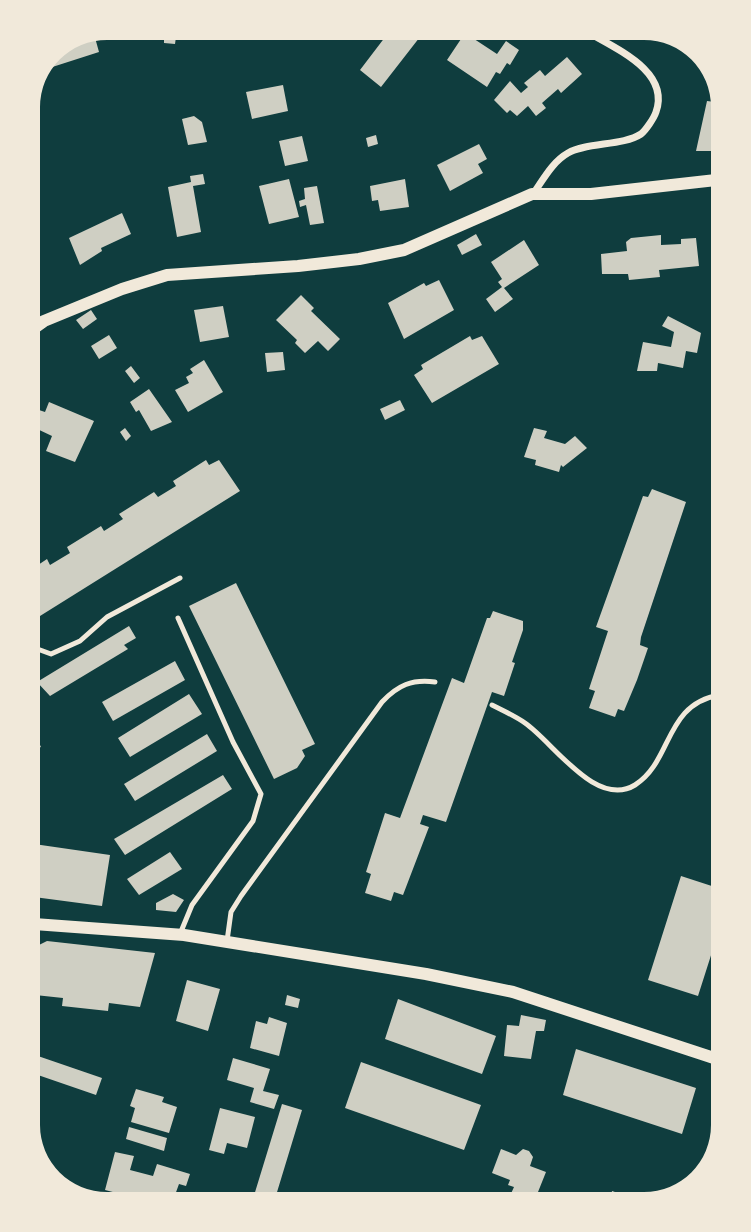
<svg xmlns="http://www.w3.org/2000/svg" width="751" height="1232" font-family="Inter,sans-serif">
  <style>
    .building { fill: #cfcfc3 }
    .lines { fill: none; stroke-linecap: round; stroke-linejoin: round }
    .service { stroke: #f1e9da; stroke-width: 5 }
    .minor { stroke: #f1e9da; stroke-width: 7 }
    .tertiary { stroke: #f1e9da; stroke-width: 12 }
  </style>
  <rect width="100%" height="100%" fill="#0f3d3e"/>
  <path class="building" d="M164,28H196L195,39L176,37L175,44L164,43Z
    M392,28H417L423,33L381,87L360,70Z
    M465,33L497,54L506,41L519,50L510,65L507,63L500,74L496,72L487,87L447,60Z
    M94,34L99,52L43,70L52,51Z
    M567,57L582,74L561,93L558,89L542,103L546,108L536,116L528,106L517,116L510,110L507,113L494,100L510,81L521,93L528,87L524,83L540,70L545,76Z
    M283,85L288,111L252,119L246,92Z
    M707,101L715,102L716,151H696Z
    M194,116L202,122L207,142L188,145L182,119Z
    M376,135L378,144L368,147L366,138Z
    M302,136L308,161L285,166L279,141Z
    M479,144L487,159L478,164L483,173L450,191L437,165Z
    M203,174L205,184L193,186L201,232L177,237L168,187L191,182L190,176Z
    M289,179L299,217L269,224L259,186Z
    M405,179L409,207L380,211L378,200L372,201L370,186Z
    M317,186L324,223L310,225L306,205L300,207L299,201L305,199L304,188Z
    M122,213L131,234L101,248L102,251L80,265L69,238Z
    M476,234L482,245L462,255L457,245Z
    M661,235V245L681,244V239L696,238L699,266L659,270L660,277L629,280L628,274H602L601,254L627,251L626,242L631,238Z
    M524,240L539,265L504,288L513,299L495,312L486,299L502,287L498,282L502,279L491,262Z
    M29,274L36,283L30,289Z
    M439,280L454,310L404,339L388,303L424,283L426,286Z
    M301,295L314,308L311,311L340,339L328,351L318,341L305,353L295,343L297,340L276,320Z
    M223,306L229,337L200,342L194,310Z
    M91,310L97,319L83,329L76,320Z
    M668,316L701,333L697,353L686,351L683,368L658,363L657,371H637L643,342L671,347L674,332L662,326Z
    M109,335L117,348L99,359L91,346Z
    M470,336L472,340L482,336L499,364L432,403L414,375L423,369L421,365Z
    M283,352L285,370L267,372L265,353Z
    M204,360L223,392L188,412L175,390L189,383L186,377L193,373L190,369Z
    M131,366L140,378L134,383L125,371Z
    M149,389L172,422L151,431L139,410L136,412L130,402Z
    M400,400L405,410L385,420L380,409Z
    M49,402L94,421L75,462L46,451L52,436L33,427L39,410L45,412Z
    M125,428L131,436L126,441L120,432Z
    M534,428L547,431L544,438L565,444L575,436L587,448L563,467L561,465L559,472L535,465L536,460L524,457Z
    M206,460L209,465L219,460L240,491L32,621V569L47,559L50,565L70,553L67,547L101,526L104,531L123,519L119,514L154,492L158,497L176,486L173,481Z
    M652,489L686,502L641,637L640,645L648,648L637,680L624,711L618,709L615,717L589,708L595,691L589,689L608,631L596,627L643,496L648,497Z
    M236,583L315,744L302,750L305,756L297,768L274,779L189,606Z
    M493,611L523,621V630L512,662L515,663L504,696L492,692L446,822L423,815L420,824L429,827L403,895L394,892L391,901L365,893L371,874L366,872L385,813L400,818L452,678L464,683L487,618H490Z
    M129,626L136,638L124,645L128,649L50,696L37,682Z
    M175,661L185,680L113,721L102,702Z
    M189,694L202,714L130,757L118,738Z
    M207,734L217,751L135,801L124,784Z
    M33,742L41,746L33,761Z
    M223,775L232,789L125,855L114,839Z
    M34,844L110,855L102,906L34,897Z
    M170,852L182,869L139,895L127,879Z
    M681,876L721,889V924L698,996L648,980Z
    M173,894L184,900L176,912L156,910V903Z
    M47,941L155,953L140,1007L109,1003L108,1011L62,1006L63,998L35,995V963L39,945Z
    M187,980L220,989L208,1031L176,1021Z
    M287,995L300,999L298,1008L285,1005Z
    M398,999L496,1036L482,1074L385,1039Z
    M521,1015L546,1020L544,1031H536L531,1059L504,1056L507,1025L519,1026Z
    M269,1017L287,1023L279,1056L250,1048L256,1021L267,1024Z
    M576,1049L696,1088L682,1134L563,1095Z
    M35,1055L102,1078L96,1095L35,1074Z
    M233,1058L270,1069L263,1091L279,1095L274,1109L250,1102L254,1088L227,1080Z
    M361,1062L481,1105L464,1150L345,1108Z
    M136,1089L164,1097L162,1102L177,1107L169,1133L131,1122L135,1108L130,1106Z
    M282,1104L302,1110L274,1202H252Z
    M220,1108L255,1117L247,1148L227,1143L224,1154L209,1150Z
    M129,1127L167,1138L164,1151L126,1139Z
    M501,1149L516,1155L523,1149L529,1151L533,1157L530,1166L546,1172L536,1197L509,1198L514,1187L508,1185L510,1180L492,1173Z
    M115,1152L134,1156L130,1170L153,1176L157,1164L190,1174L186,1186L179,1184L175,1195L169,1194L167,1203H135L136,1198L105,1190Z
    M38,1159L51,1162L48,1173L38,1162Z
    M612,1191L627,1196V1197H611Z"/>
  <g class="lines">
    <path class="service" d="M178,618L233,742L261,794L253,821L192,905L180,934
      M32,647L51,654L80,641L107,617L180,578
      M492,705C504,711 515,716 525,723C553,742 596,809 635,785C673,761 664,704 720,695
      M227,941L231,912L241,896L382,702C398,685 412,679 435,682"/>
    <path class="minor" d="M533,194C543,180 552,162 568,153C587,142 623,146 641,134C646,130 654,118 656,112C671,69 611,47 581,28"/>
    <path class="tertiary" d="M30,331L44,321L122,289L167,275L298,266L359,259L404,250L532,194H591L716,180
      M34,924L184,935L426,974L513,992L723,1061"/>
  </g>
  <path d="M0 0H751V1232H0ZM107 40H644A67 67 0 0 1 711 107V1125A67 67 0 0 1 644 1192H107A67 67 0 0 1 40 1125V107A67 67 0 0 1 107 40Z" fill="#f1e9da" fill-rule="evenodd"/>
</svg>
